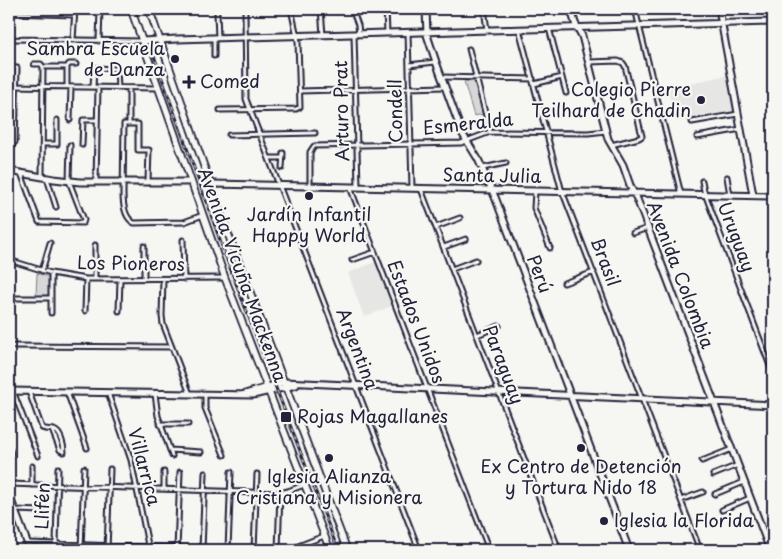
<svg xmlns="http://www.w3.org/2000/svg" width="782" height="559" font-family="'Playpen Sans',sans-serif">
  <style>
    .built { fill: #e6e6e4 }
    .green { fill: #d7d7d7; stroke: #7c7c89 }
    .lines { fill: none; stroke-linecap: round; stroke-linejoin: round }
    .street-casing { stroke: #22223b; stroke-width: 7 }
    .secondary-casing { stroke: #22223b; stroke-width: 9 }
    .primary-casing { stroke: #22223b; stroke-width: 9 }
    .street { stroke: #f6f6f2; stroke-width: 3 }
    .secondary { stroke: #f6f6f2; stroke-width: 5 }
    .primary { stroke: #f6f6f2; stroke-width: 5.5 }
    .rail-casing { stroke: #22223b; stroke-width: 3 }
    .rail { stroke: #f6f6f2; stroke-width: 1; stroke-dasharray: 4; stroke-linecap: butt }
    .poi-dot { fill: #22223b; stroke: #f6f6f2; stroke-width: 2 }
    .labels { text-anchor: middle; stroke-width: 4.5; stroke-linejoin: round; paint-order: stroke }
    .poi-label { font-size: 18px; fill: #22223b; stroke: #f6f6f2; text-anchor: start }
    .street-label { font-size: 18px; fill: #22223b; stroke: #f6f6f2 }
  </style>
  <rect width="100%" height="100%" fill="#f6f6f2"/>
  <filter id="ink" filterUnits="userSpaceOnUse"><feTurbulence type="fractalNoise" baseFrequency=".02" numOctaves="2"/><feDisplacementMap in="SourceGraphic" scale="10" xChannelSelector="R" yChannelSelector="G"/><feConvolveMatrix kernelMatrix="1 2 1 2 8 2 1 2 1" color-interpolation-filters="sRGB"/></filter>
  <g filter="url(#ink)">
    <path class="built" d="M728,75L735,111L676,122L667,88Z
      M375,262L392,306L364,317L348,273Z"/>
    <path class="green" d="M475,81L484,114L474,116L464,82Z
      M37,273L49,277V296H36Z"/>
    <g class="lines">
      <defs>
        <path id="street" d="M321,9L323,35
          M352,9L358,25L359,33
          M386,9L387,33
          M484,9L487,30
          M635,9L681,194
          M245,12L246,99L419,550
          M11,13L74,15
          M217,13L218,38
          M549,28L566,93
          M519,29L561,188L700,550
          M408,32L412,188
          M354,34L358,187
          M9,37L14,39L142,41
          M10,37L11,9
          M73,40L75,9
          M99,41L100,9
          M469,49L490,132
          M214,56V38
          M589,62L618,61L623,63L625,66L642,136L639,138L611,145
          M34,64H41L43,67H67L69,64H76
          M409,65L435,62
          M9,67L17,68L15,142L13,144L9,145
          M67,67V87
          M442,77L533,79
          M534,84L562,77
          M9,86L158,88
          M93,87L94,70L96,68L117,69L118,88
          M129,88V124H124L123,194C123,204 125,218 134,223L184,222L203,215
          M300,91L445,87
          M220,110L296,109L300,107L298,41L291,9
          M9,115H16
          M70,120L71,87
          M692,122L738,114
          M129,124H138V150H149L148,181
          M229,135L315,133
          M697,137L741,129
          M43,144H57V120
          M82,145L83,120H97
          M269,158H283
          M9,166V145
          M282,168L283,153
          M483,168L506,163
          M21,173L39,222L83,223L84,220L69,181L70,145
          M42,177L43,67
          M727,177L730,195
          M47,178L56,207
          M702,181L704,191L773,374
          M96,182L98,87
          M310,186V152L314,146L461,143L490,132L588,133L606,131
          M350,187L489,550
          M421,189L559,550
          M535,191L534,208L550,248
          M436,227L460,218
          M633,233L648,228
          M183,240L184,279
          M95,245V279
          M144,246V279
          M444,247L466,239
          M9,260L51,273L86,279L225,278
          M352,260L375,252
          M452,269L476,260
          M42,271L50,243
          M163,279L162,316L163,324L190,394
          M564,283L594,272
          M9,298H51
          M85,311L86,279
          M119,311L120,279
          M51,313V273
          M477,335L499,326
          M12,346L172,347
          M13,391L38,456
          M29,392L42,428C46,430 50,429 54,430C61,432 64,446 64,452L60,450L52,430
          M67,392L87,448
          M108,393L131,460L149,550
          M155,394L158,416L172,456
          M205,394V408L224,455
          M160,424H188
          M9,447L11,454
          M170,450L201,452
          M702,461L732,449
          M713,475L738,465
          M9,484L280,493L288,491L304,485
          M32,485V466
          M164,489V472
          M715,494L744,482
          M681,500L703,492
          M15,510L42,511
          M722,510L750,498
          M28,543L242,550
          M56,544L58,468
          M81,550L84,468
          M107,550L110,469
          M177,550L180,472
          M202,550L205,473
          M228,550L231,472
          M254,550L257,474
          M278,550L280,493
          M288,550L324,536"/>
        <path id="secondary" d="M426,9L427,35L436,62L462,133L478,159L495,197L629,550
          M571,9L575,23L582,36L608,139L623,165L631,188L637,199L770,550
          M719,9L753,195
          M142,41L177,39L773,22
          M9,171L54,179L80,182H191
          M211,184L773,196
          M9,391L253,395L296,385
          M242,395L284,382L773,405
          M9,495L30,550"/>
        <path id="primary" d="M131,9L225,278L330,550
          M149,9L221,215L347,550"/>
      </defs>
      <use href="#street" class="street-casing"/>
      <use href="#secondary" class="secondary-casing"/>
      <use href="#primary" class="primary-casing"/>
      <use href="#street" class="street"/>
      <use href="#secondary" class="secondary"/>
      <use href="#primary" class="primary"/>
      <defs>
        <path id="rail" d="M153,53L227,260L338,550"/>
      </defs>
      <use href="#rail" class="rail-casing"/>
      <use href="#rail" class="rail"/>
    </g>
  </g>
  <g class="poi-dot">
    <circle cx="175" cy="59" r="5"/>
    <path d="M186.5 74.5h5v5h5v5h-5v5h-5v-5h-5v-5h5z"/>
    <circle cx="701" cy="100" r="5"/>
    <circle cx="309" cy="196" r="5"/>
    <rect x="280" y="411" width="12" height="12" rx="2.5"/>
    <circle cx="581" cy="448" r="5"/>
    <circle cx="329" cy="458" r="5"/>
    <circle cx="604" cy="521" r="5"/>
  </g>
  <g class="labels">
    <g class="poi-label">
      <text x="165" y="55" text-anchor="end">Sambra Escuela<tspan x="165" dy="21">de Danza</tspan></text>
      <text x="200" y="88">Comed</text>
      <text x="691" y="96" text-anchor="end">Colegio Pierre<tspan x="691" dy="21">Teilhard de Chadin</tspan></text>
      <text x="309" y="221" text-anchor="middle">Jardín Infantil<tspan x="309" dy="21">Happy World</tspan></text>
      <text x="297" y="423">Rojas Magallanes</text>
      <text x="581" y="473" text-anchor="middle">Ex Centro de Detención<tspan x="581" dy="21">y Tortura Nido 18</tspan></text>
      <text x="329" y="483" text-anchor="middle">Iglesia Alianza<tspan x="329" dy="21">Cristiana y Misionera</tspan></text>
      <text x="614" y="527">Iglesia la Florida</text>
    </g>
    <g class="street-label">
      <text transform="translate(342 111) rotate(-91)" y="6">Arturo Prat</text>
      <text transform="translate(396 111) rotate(-91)" y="6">Condell</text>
      <text transform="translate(468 124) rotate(-6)" y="6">Esmeralda</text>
      <text transform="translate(492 176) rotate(1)" y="6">Santa Julia</text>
      <text transform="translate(736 237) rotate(69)" y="6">Uruguay</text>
      <text transform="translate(605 262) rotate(69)" y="6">Brasil</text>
      <text transform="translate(131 264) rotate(1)" y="6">Los Pioneros</text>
      <text transform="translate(539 274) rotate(69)" y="6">Perú</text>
      <text transform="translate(242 275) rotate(70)" y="6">Avenida Vicuña Mackenna</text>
      <text transform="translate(680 275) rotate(69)" y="6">Avenida Colombia</text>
      <text transform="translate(416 322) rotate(69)" y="6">Estados Unidos</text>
      <text transform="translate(357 349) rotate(69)" y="6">Argentina</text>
      <text transform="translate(503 365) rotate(69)" y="6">Paraguay</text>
      <text transform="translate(144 467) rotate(75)" y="6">Villarrica</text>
      <text transform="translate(43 506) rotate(-88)" y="6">Llifén</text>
    </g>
  </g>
  <rect width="782" height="559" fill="none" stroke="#f6f6f2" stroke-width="30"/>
  <rect x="15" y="15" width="752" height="529" fill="none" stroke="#22223b" stroke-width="2" filter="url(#ink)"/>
</svg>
